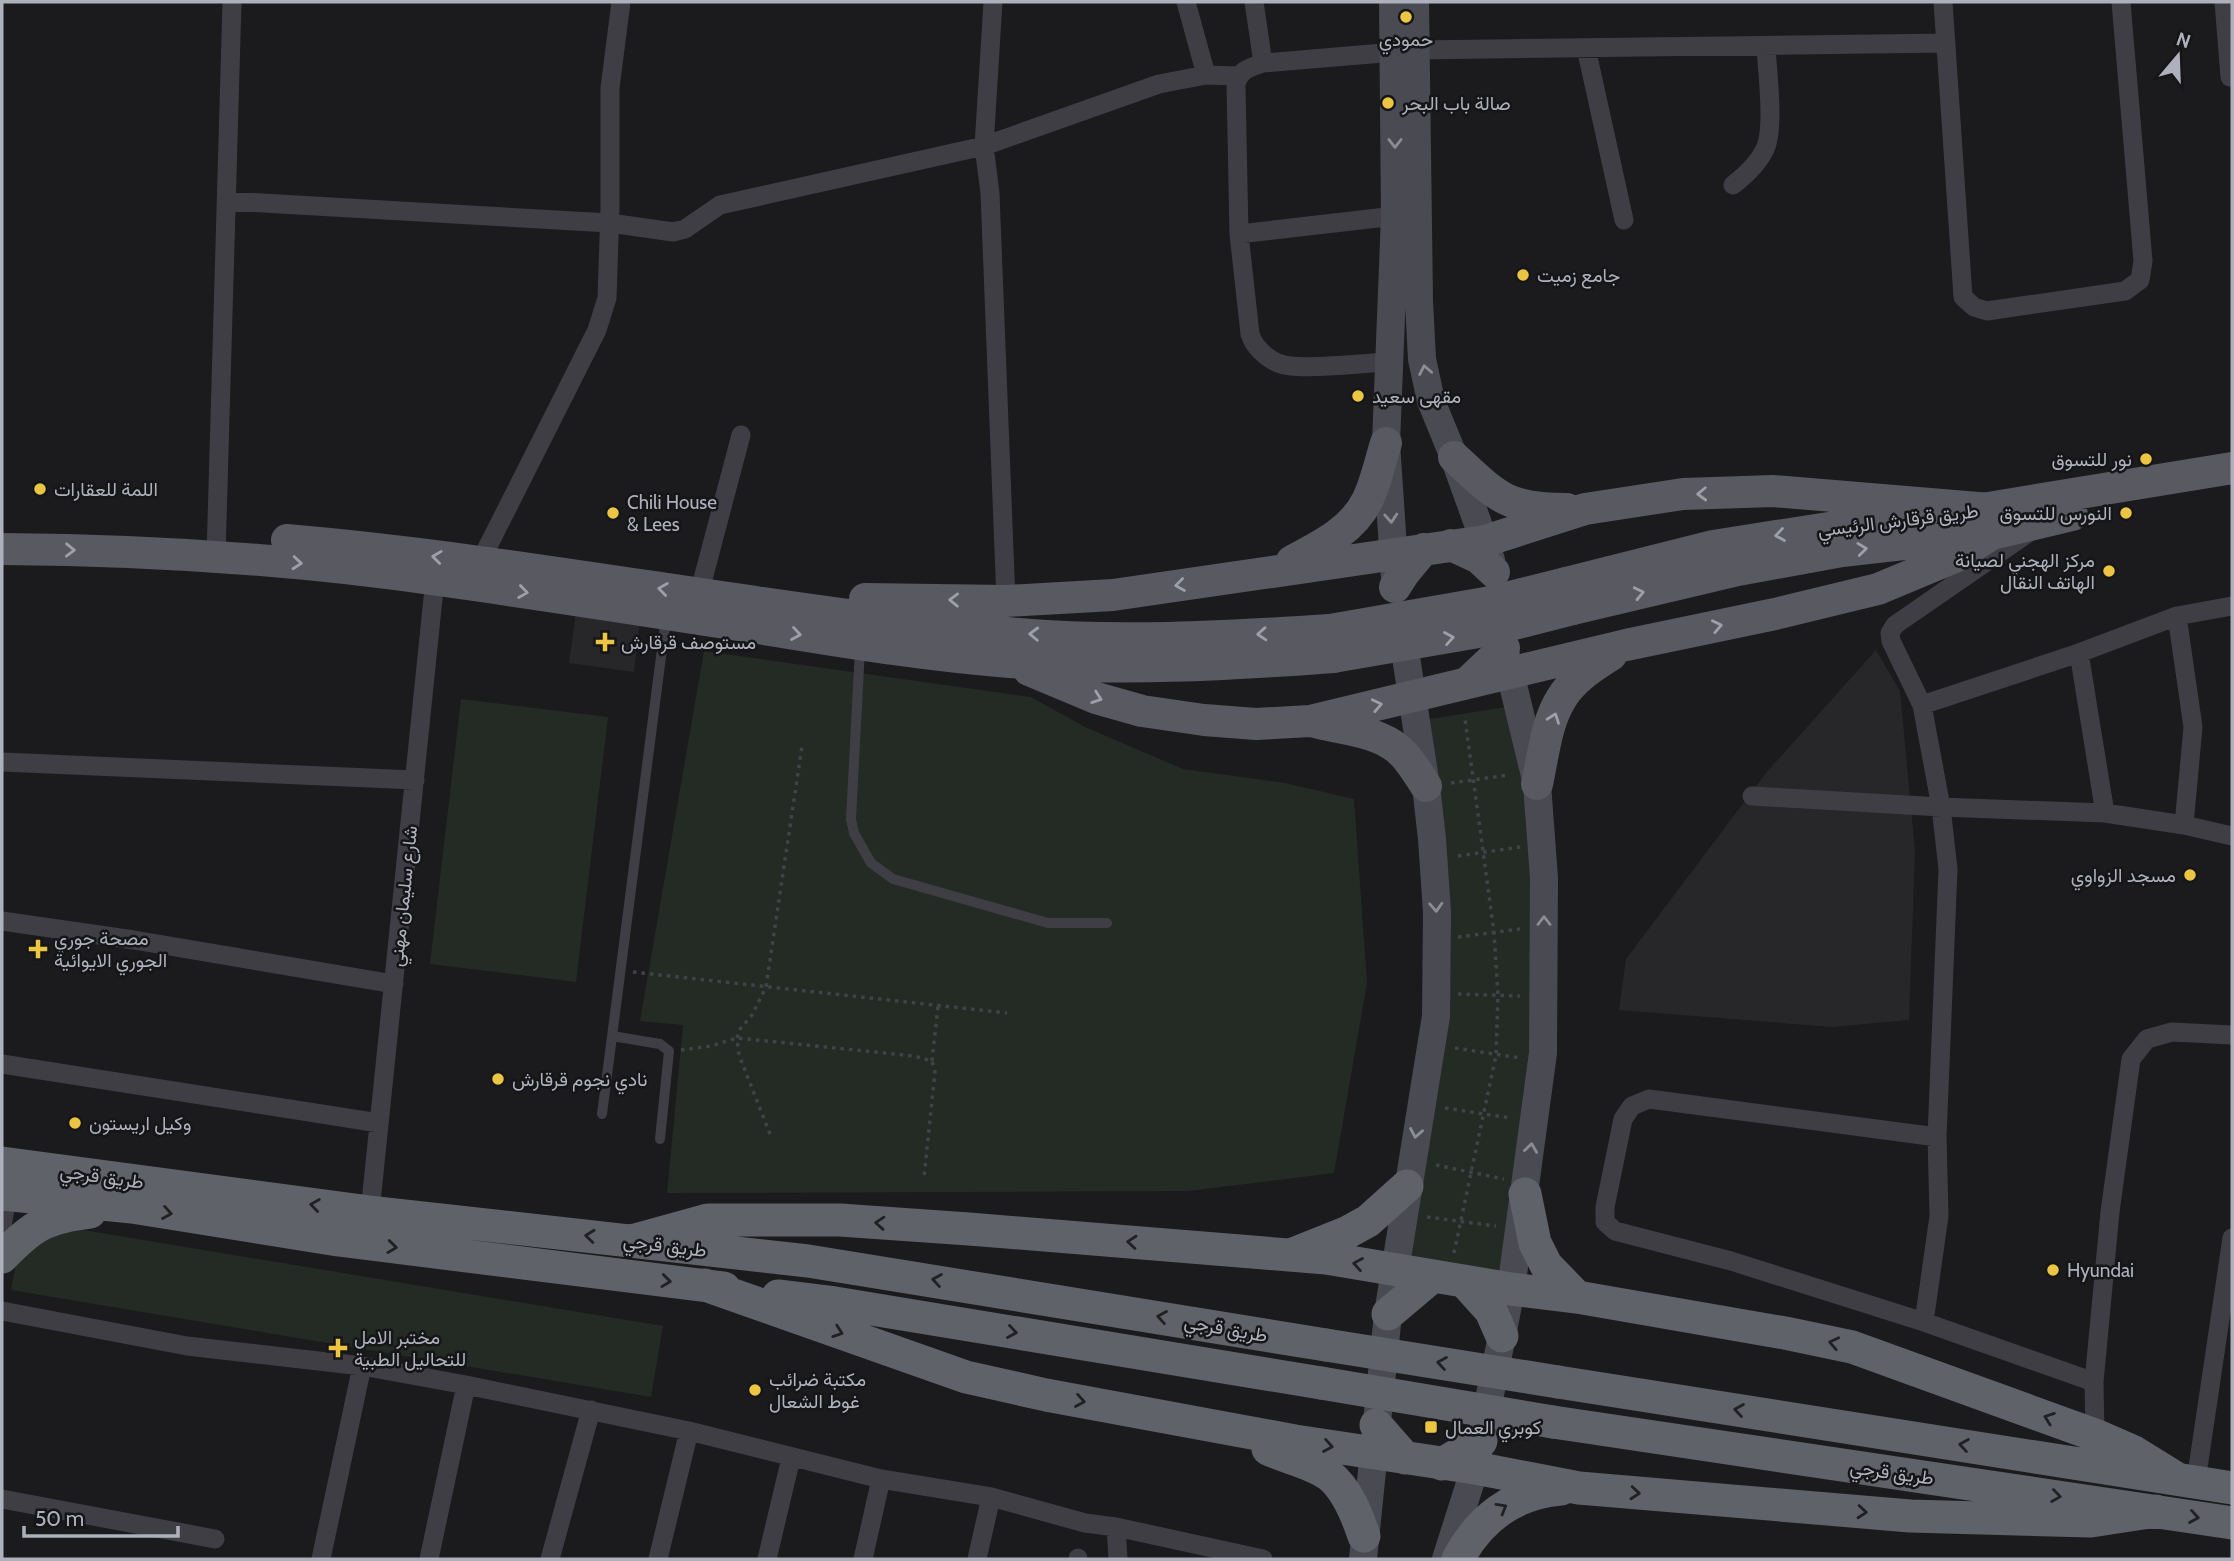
<svg xmlns="http://www.w3.org/2000/svg" width="2234" height="1561" font-family="Cabin,Vazirmatn,sans-serif">
  <style>
    .built { fill: #27272a }
    .green { fill: #232b24 }
    .lines { fill: none; stroke-linecap: round; stroke-linejoin: round }
    .path { stroke: #424349; stroke-width: 3.5; stroke-dasharray: 3.5 5; stroke-linecap: butt }
    .service { stroke: #3e3e44; stroke-width: 10 }
    .minor { stroke: #3e3e44; stroke-width: 19 }
    .secondary { stroke: #4a4b52; stroke-width: 28 }
    .primary { stroke: #585961; stroke-width: 32 }
    .trunk { stroke: #60626a; stroke-width: 33 }
    .primary-bridge { stroke: #585961; stroke-width: 32 }
    .trunk-bridge { stroke: #60626a; stroke-width: 33 }
    .oneway { stroke: #8b8d97 }
    .oneway2 { stroke: #9d9faa }
    .oneway3 { stroke: #212124 }
    .poi-dot { fill: #ecc543; stroke: #161618; stroke-width: 2.5 }
    .labels { text-anchor: middle; stroke-width: 5; stroke-linejoin: round; paint-order: stroke }
    .poi-label { font-size: 19px; fill: #aeb1bc; stroke: #161618; text-anchor: start }
    .street-label { font-size: 19px; fill: #aeb1bc; stroke: #161618 }
  </style>
  <rect width="100%" height="100%" fill="#1b1b1d"/>
  <path class="built" d="M576,611L640,620L634,672L569,663Z
    M1876,650L1900,691L1915,851L1909,1020L1832,1027L1619,1010L1626,959L1766,773Z"/>
  <path class="green" d="M704,651L1031,697L1085,727L1183,769L1285,783L1354,799L1367,983L1334,1173L1188,1191L667,1193L683,1025L640,1021Z
    M461,699L608,717L576,982L430,964Z
    M1512,706L1528,793L1539,996L1502,1271L1411,1259L1446,994L1424,720Z
    M77,1229L663,1326L651,1397L11,1290L17,1259L49,1230Z"/>
  <g class="lines">
    <path class="path" d="M1451,783L1509,775
      M1458,856L1520,847
      M1458,937L1520,929
      M633,972L1007,1013
      M1458,994L1520,996
      M1455,1048L1520,1058
      M681,1050L711,1046L737,1038L914,1056L932,1061L935,1072L924,1177
      M932,1061L938,1006
      M1445,1108L1510,1118
      M770,1134L739,1055L737,1038L740,1029L752,1015L766,987L802,746
      M1436,1165L1504,1179
      M1427,1217L1496,1226
      M1454,1253L1496,1055L1498,995L1494,932L1465,719"/>
    <path class="service" d="M860,649L851,819L854,833L871,863L893,879L1048,923H1107
      M612,1036L660,1044L669,1051L660,1139
      M602,1114L666,618"/>
    <path class="minor" d="M993,2L984,146L990,193L1006,601
      M1186,2L1206,75
      M1254,2L1263,63
      M1943,2L1963,297L1974,307L1987,311L2125,291L2140,280L2143,261L2121,2
      M2224,2L2230,77
      M1586,48L1624,220
      M1417,50L1946,43
      M1733,185C1746,175 1758,164 1765,149C1775,128 1767,70 1766,46
      M227,201L610,223L673,232L685,229L720,205L984,146L1159,84L1206,75L1238,76
      M1239,234L1395,216
      M1390,362C1360,363 1319,369 1291,366C1273,365 1255,350 1250,334L1239,234L1236,85C1239,70 1249,68 1263,63L1395,52
      M216,556L232,2
      M480,562L597,330L607,298L610,209V88L621,2
      M699,594L741,435
      M2177,616L2193,727L2184,825
      M2079,653L2105,813
      M1922,705L2079,653L2177,616L2232,606
      M2,762L415,780
      M1752,796L1941,807L2105,813L2184,825L2232,836
      M2,921L134,940L394,984
      M2,1064L379,1123
      M1937,1137L1649,1099L1632,1106L1623,1119L1605,1207V1222L1615,1231L1731,1261L1924,1322L2094,1382
      M370,1212L435,579
      M2,1226L9,1186
      M2,1311L187,1346L362,1366L466,1385L689,1431L881,1479L991,1497L977,1559
      M1924,1322L1939,1216L1937,1137L1948,869L1941,807L1922,705L1891,641L1890,633L1895,625L2031,531
      M2095,1435L2094,1382L2110,1212L2131,1059L2147,1039L2172,1032L2232,1035
      M2196,1481L2232,1238
      M991,1497L1085,1523L1116,1527L1118,1559
      M2,1499L215,1539
      M1116,1527L1263,1559
      M321,1559L362,1366
      M429,1559L466,1385
      M550,1559L591,1410
      M658,1559L689,1431
      M767,1559L791,1458
      M863,1559L881,1479
      M1078,1559V1558"/>
    <path class="secondary" d="M1393,2L1395,216L1386,443L1395,578
      M1415,2L1419,301L1422,359L1431,401L1454,457L1491,560
      M1363,1559L1388,1314L1436,1016L1437,912L1432,839L1426,786L1401,625
      M1446,1559L1475,1468L1502,1336L1511,1289L1543,1053L1544,878L1537,784L1505,652"/>
    <path class="primary" d="M1454,457C1497,497 1506,509 1567,509
      M1970,511L2232,468
      M287,540C529,561 766,611 1007,633C1114,643 1223,637 1330,630
      M1451,545L1479,558L1494,572
      M2,549C148,550 293,559 438,580C547,595 655,612 764,629C845,642 928,656 1010,662C1118,671 1226,665 1333,657
      M1292,561C1320,546 1352,531 1367,501C1376,483 1380,462 1386,443
      M1566,583L1713,546L1835,527L1922,517
      M1395,587L1404,573L1424,549
      M865,599L1006,601L1113,595L1485,541L1585,509L1683,494L1773,491L1990,509
      M1573,609L1738,570L1842,551L1992,534L2072,515
      M1029,670L1096,698L1142,711L1204,720L1256,724L1310,721L1626,645L1775,614L1878,589L1957,556L1992,534
      M1467,683L1504,648
      M1315,722C1342,729 1378,731 1399,750C1410,759 1418,774 1426,786
      M1537,784C1543,757 1546,723 1561,699C1572,680 1592,667 1611,655"/>
    <path class="trunk" d="M2,1163L370,1212L808,1261L1326,1345
      M2,1194L132,1207L338,1240L724,1288
      M1525,1194L1535,1243L1546,1265L1577,1297
      M632,1241L708,1220H840L969,1229L1326,1258L1511,1289L1577,1297L1785,1333L1852,1347L2095,1435L2134,1452L2176,1478
      M1293,1254L1348,1232L1368,1221L1407,1186
      M2,1257C32,1226 46,1217 90,1212
      M1464,1281L1491,1311L1502,1336
      M705,1285L966,1377L1046,1395L1295,1441L1475,1468L1579,1488L1910,1516L2091,1521L2156,1511
      M778,1296L835,1303L1321,1383
      M1388,1314L1433,1276
      M1558,1382L2232,1488
      M1553,1422L2232,1523
      M1376,1425L1405,1458
      M1268,1449C1287,1458 1312,1463 1329,1475C1347,1489 1357,1515 1364,1536
      M1442,1464L1481,1441
      M1458,1559C1480,1518 1513,1493 1561,1489"/>
    <path class="primary-bridge" d="M1330,630L1485,603L1566,583
      M1333,657L1490,630L1573,609"/>
    <path class="trunk-bridge" d="M1326,1345L1558,1382
      M1321,1383L1553,1422"/>
  </g>
  <defs><path id="oneway-chevron" d="M-2-3.5L2.5 0L-2 3.5" fill="none" stroke-width="1.6" stroke-linecap="round" stroke-linejoin="round" transform="scale(1.75)"/></defs>
  <g class="oneway">
    <use href="#oneway-chevron" transform="translate(1395 143) rotate(90)"/>
    <use href="#oneway-chevron" transform="translate(1425 370) rotate(-101)"/>
    <use href="#oneway-chevron" transform="translate(1391 518) rotate(86)"/>
    <use href="#oneway-chevron" transform="translate(1436 907) rotate(87)"/>
    <use href="#oneway-chevron" transform="translate(1544 921) rotate(-90)"/>
    <use href="#oneway-chevron" transform="translate(1416 1133) rotate(100)"/>
    <use href="#oneway-chevron" transform="translate(1531 1148) rotate(-82)"/>
  </g>
  <g class="oneway2">
    <use href="#oneway-chevron" transform="translate(1702 494) rotate(178)"/>
    <use href="#oneway-chevron" transform="translate(1780 535) rotate(171)"/>
    <use href="#oneway-chevron" transform="translate(1862 549) rotate(-7)"/>
    <use href="#oneway-chevron" transform="translate(70 550) rotate(1)"/>
    <use href="#oneway-chevron" transform="translate(437 557) rotate(-173)"/>
    <use href="#oneway-chevron" transform="translate(297 563) rotate(5)"/>
    <use href="#oneway-chevron" transform="translate(1180 585) rotate(172)"/>
    <use href="#oneway-chevron" transform="translate(663 589) rotate(-172)"/>
    <use href="#oneway-chevron" transform="translate(523 592) rotate(8)"/>
    <use href="#oneway-chevron" transform="translate(1639 593) rotate(-13)"/>
    <use href="#oneway-chevron" transform="translate(954 600) rotate(-179)"/>
    <use href="#oneway-chevron" transform="translate(1717 626) rotate(-12)"/>
    <use href="#oneway-chevron" transform="translate(796 634) rotate(9)"/>
    <use href="#oneway-chevron" transform="translate(1034 634) rotate(-178)"/>
    <use href="#oneway-chevron" transform="translate(1262 634) rotate(176)"/>
    <use href="#oneway-chevron" transform="translate(1449 638) rotate(-10)"/>
    <use href="#oneway-chevron" transform="translate(1097 698) rotate(19)"/>
    <use href="#oneway-chevron" transform="translate(1377 705) rotate(-12)"/>
    <use href="#oneway-chevron" transform="translate(1554 718) rotate(-70)"/>
  </g>
  <g class="oneway3">
    <use href="#oneway-chevron" transform="translate(315 1205) rotate(-172)"/>
    <use href="#oneway-chevron" transform="translate(167 1213) rotate(10)"/>
    <use href="#oneway-chevron" transform="translate(880 1223) rotate(-176)"/>
    <use href="#oneway-chevron" transform="translate(590 1236) rotate(-174)"/>
    <use href="#oneway-chevron" transform="translate(1132 1242) rotate(-175)"/>
    <use href="#oneway-chevron" transform="translate(392 1247) rotate(7)"/>
    <use href="#oneway-chevron" transform="translate(1358 1264) rotate(-170)"/>
    <use href="#oneway-chevron" transform="translate(937 1280) rotate(-171)"/>
    <use href="#oneway-chevron" transform="translate(666 1281) rotate(7)"/>
    <use href="#oneway-chevron" transform="translate(1162 1317) rotate(-170)"/>
    <use href="#oneway-chevron" transform="translate(838 1332) rotate(19)"/>
    <use href="#oneway-chevron" transform="translate(1012 1332) rotate(9)"/>
    <use href="#oneway-chevron" transform="translate(1834 1343) rotate(-168)"/>
    <use href="#oneway-chevron" transform="translate(1442 1363) rotate(-171)"/>
    <use href="#oneway-chevron" transform="translate(1080 1401) rotate(10)"/>
    <use href="#oneway-chevron" transform="translate(1739 1410) rotate(-171)"/>
    <use href="#oneway-chevron" transform="translate(2049 1418) rotate(-160)"/>
    <use href="#oneway-chevron" transform="translate(1964 1445) rotate(-171)"/>
    <use href="#oneway-chevron" transform="translate(1328 1446) rotate(10)"/>
    <use href="#oneway-chevron" transform="translate(1635 1493) rotate(5)"/>
    <use href="#oneway-chevron" transform="translate(2056 1496) rotate(8)"/>
    <use href="#oneway-chevron" transform="translate(1502 1508) rotate(-30)"/>
    <use href="#oneway-chevron" transform="translate(1862 1512) rotate(5)"/>
    <use href="#oneway-chevron" transform="translate(2194 1517) rotate(9)"/>
  </g>
  <g class="poi-dot">
    <circle cx="1406" cy="17" r="7"/>
    <circle cx="1388" cy="103" r="7"/>
    <circle cx="1523" cy="275" r="7"/>
    <circle cx="1358" cy="396" r="7"/>
    <circle cx="2146" cy="459" r="7"/>
    <circle cx="40" cy="489" r="7"/>
    <circle cx="613" cy="513" r="7"/>
    <circle cx="2126" cy="513" r="7"/>
    <circle cx="2109" cy="571" r="7"/>
    <path d="M601.5 631.5h7v7h7v7h-7v7h-7v-7h-7v-7h7z"/>
    <circle cx="2190" cy="875" r="7"/>
    <path d="M34.5 938.5h7v7h7v7h-7v7h-7v-7h-7v-7h7z"/>
    <circle cx="498" cy="1079" r="7"/>
    <circle cx="75" cy="1123" r="7"/>
    <circle cx="2053" cy="1270" r="7"/>
    <path d="M334.5 1337.5h7v7h7v7h-7v7h-7v-7h-7v-7h7z"/>
    <circle cx="755" cy="1390" r="7"/>
    <rect x="1424" y="1420" width="14" height="14" rx="3.5"/>
  </g>
  <g class="labels">
    <g class="poi-label">
      <text x="1406" y="46" text-anchor="middle">حمودي</text>
      <text x="1402" y="110">صالة باب البحر</text>
      <text x="1537" y="282">جامع زميت</text>
      <text x="1372" y="403">مقهى سعيد</text>
      <text x="2132" y="466" text-anchor="end">نور للتسوق</text>
      <text x="54" y="496">اللمة للعقارات</text>
      <text x="627" y="509">Chili House<tspan x="627" dy="22">&amp; Lees</tspan></text>
      <text x="2112" y="520" text-anchor="end">النورس للتسوق</text>
      <text x="2095" y="567" text-anchor="end">مركز الهجني لصيانة<tspan x="2095" dy="22">الهاتف النقال</tspan></text>
      <text x="621" y="649">مستوصف قرقارش</text>
      <text x="2176" y="882" text-anchor="end">مسجد الزواوي</text>
      <text x="54" y="945">مصحة جوري<tspan x="54" dy="22">الجوري الايوائية</tspan></text>
      <text x="512" y="1086">نادي نجوم قرقارش</text>
      <text x="89" y="1130">وكيل اريستون</text>
      <text x="2067" y="1277">Hyundai</text>
      <text x="354" y="1344">مختبر الامل<tspan x="354" dy="22">للتحاليل الطبية</tspan></text>
      <text x="769" y="1386">مكتبة ضرائب<tspan x="769" dy="22">غوط الشعال</tspan></text>
      <text x="1445" y="1434">كوبري العمال</text>
    </g>
    <g class="street-label">
      <text transform="translate(1898 520) rotate(-7)" y="7">طريق قرقارش الرئيسي</text>
      <text transform="translate(403 896) rotate(-84)" y="7">شارع سليمان مهني</text>
      <text transform="translate(102 1176) rotate(8)" y="7">طريق قرجي</text>
      <text transform="translate(665 1245) rotate(7)" y="7">طريق قرجي</text>
      <text transform="translate(1226 1328) rotate(10)" y="7">طريق قرجي</text>
      <text transform="translate(1892 1472) rotate(8)" y="7">طريق قرجي</text>
    </g>
  </g>
  <rect width="2234" height="1561" fill="none" stroke="#aeb1bc" stroke-width="7"/>
  <g transform="translate(2178 56) rotate(19)" stroke="#161618" stroke-width="5" paint-order="stroke">
  <path d="M0-5L12 26L0 18L-12 26Z" fill="#aeb1bc"/>
  <text y="-10" font-size="19" font-weight="bold" text-anchor="middle" fill="#aeb1bc">N</text>
  </g>
  <path d="M24 1526v10h154v-10" fill="none" stroke="#aeb1bc" stroke-width="3.5"/>
  <text x="35" y="1526" font-size="21" fill="#aeb1bc" stroke="#161618" stroke-width="5" paint-order="stroke">50 m</text>
</svg>
